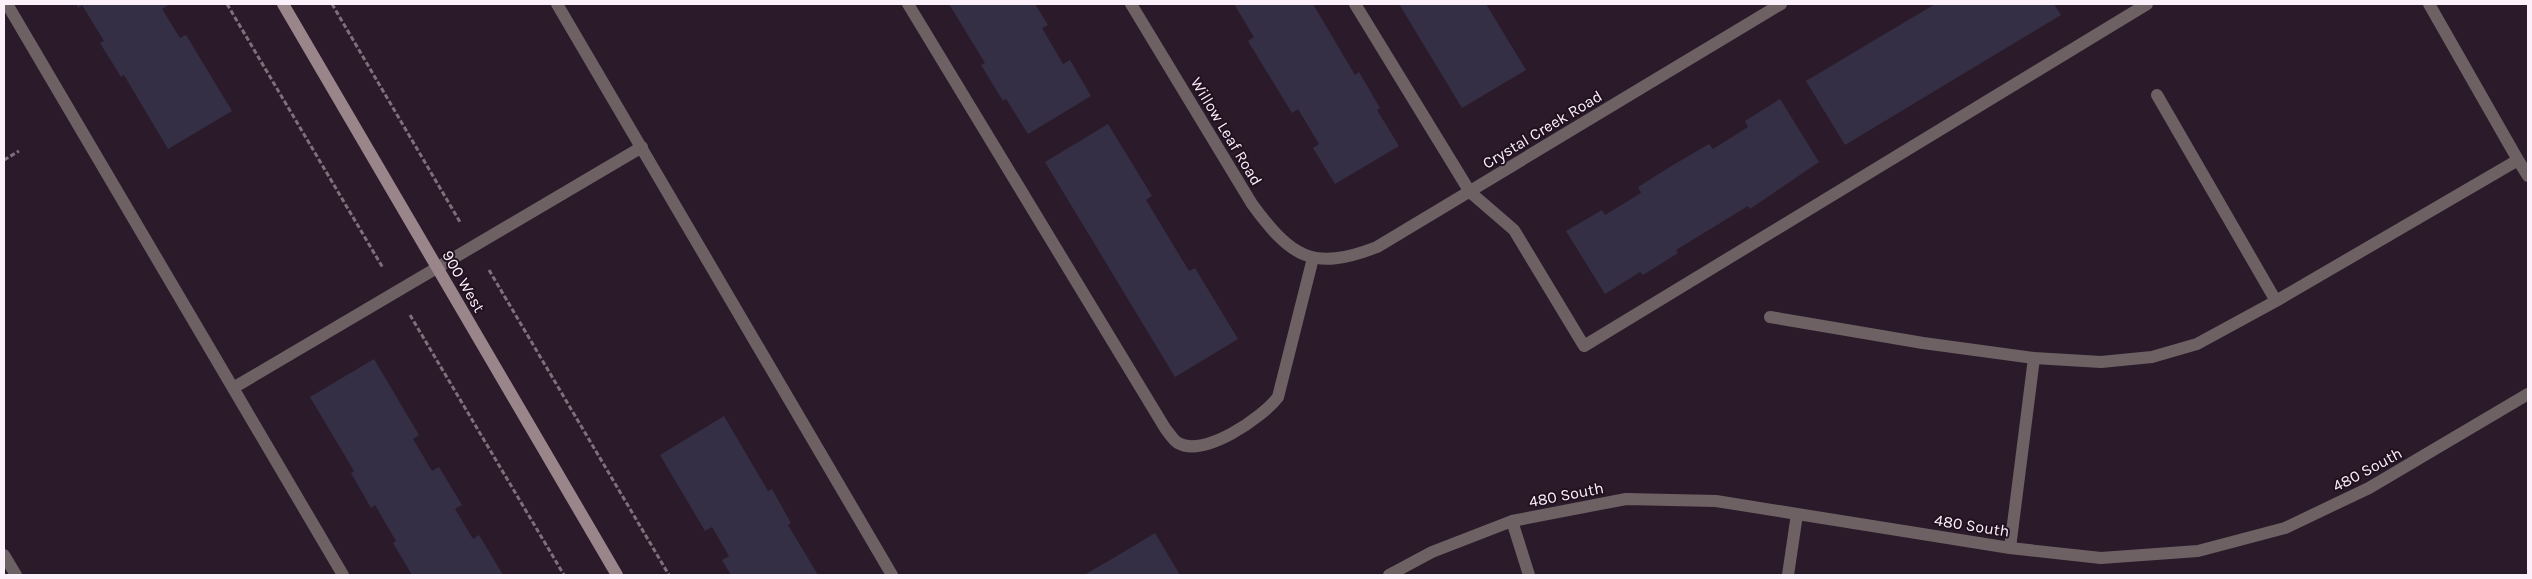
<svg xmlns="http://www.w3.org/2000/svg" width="2532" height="579" font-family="Karla,sans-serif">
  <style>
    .building { fill: #342f44 }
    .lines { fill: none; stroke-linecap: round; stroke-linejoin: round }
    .path { stroke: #7d6f7c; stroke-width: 3; stroke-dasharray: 5 2.5; stroke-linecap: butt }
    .lane { stroke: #6e6164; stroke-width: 12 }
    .street { stroke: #6e6164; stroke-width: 12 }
    .secondary { stroke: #9a868a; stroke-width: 12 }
    .labels { text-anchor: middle; stroke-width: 4; stroke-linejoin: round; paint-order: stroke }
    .street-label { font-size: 16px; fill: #fcf0fa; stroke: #211120 }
  </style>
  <rect width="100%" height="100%" fill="#2b1b2a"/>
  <path class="building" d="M76,4H170L162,9L180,38L186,35L232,111L168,149L124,75L121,77L100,43L104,41L82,5L78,8Z
    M949,4H1035L1048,25L1042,28L1063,64L1070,60L1091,96L1028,134L1006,99L1003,101L981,65L985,63Z
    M1234,4H1313L1355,75L1359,72L1380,108L1377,110L1399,146L1335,184L1313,148L1319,144L1298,109L1292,113L1248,41L1254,37Z
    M1399,4H1486L1526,70L1462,108Z
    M1935,4H2054L2061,15L1845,145L1806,81Z
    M1780,99L1819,162L1750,209L1748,206L1676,250L1678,253L1643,275L1640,272L1605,294L1566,231L1602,210L1605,215L1641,193L1638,187L1673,165L1709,144L1713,149L1748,127L1745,121Z
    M1108,124L1152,196L1146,200L1189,271L1195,268L1238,339L1175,377L1045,162Z
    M374,359L419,435L413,439L432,471L439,467L462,505L455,509L473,539L479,535L503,575H412L393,543L396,541L375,505L371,508L351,473L354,471L310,397Z
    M724,416L768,491L772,489L791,523L788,525L818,575H731L722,560L729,556L712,527L705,531L660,455Z
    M1155,533L1180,575H1084L1117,556Z"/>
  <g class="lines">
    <path class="path" d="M227,4L383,268
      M332,4L460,222
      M4,160L19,151
      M489,270L669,575
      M410,315L564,575"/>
    <path class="lane" d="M7,4L343,575
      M557,4L892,575
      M908,4L1165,428C1169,433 1173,440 1178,443C1204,458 1262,418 1278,397L1313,258
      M1355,4L1470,192L1514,230L1584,346L2147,4
      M2429,4L2518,160
      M2157,95L2276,301
      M1770,317L1923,343L2034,358L2010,548
      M2034,358L2101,362L2152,357L2197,344L2276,301L2518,160L2528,176
      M233,388L642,147"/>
    <path class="street" d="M1131,4L1252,204C1291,257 1312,272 1377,247L1781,4
      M1512,521L1529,575
      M4,555L16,575
      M1389,575L1432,552L1512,521L1626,499L1716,501L2010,548L2101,558L2198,551L2285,528L2369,488L2528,394
      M1788,575L1797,514"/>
    <path class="secondary" d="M283,4L617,575"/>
  </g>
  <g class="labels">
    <g class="street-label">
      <text transform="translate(1542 129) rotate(-31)" y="6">Crystal Creek Road</text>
      <text transform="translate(1227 131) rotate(59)" y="6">Willow Leaf Road</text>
      <text transform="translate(464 281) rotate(60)" y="6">900 West</text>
      <text transform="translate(2367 469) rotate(-28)" y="6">480 South</text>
      <text transform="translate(1566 494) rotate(-11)" y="6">480 South</text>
      <text transform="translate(1972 525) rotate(9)" y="6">480 South</text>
    </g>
  </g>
  <rect width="2532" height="579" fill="none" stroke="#fcf0fa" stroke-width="10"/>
</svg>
